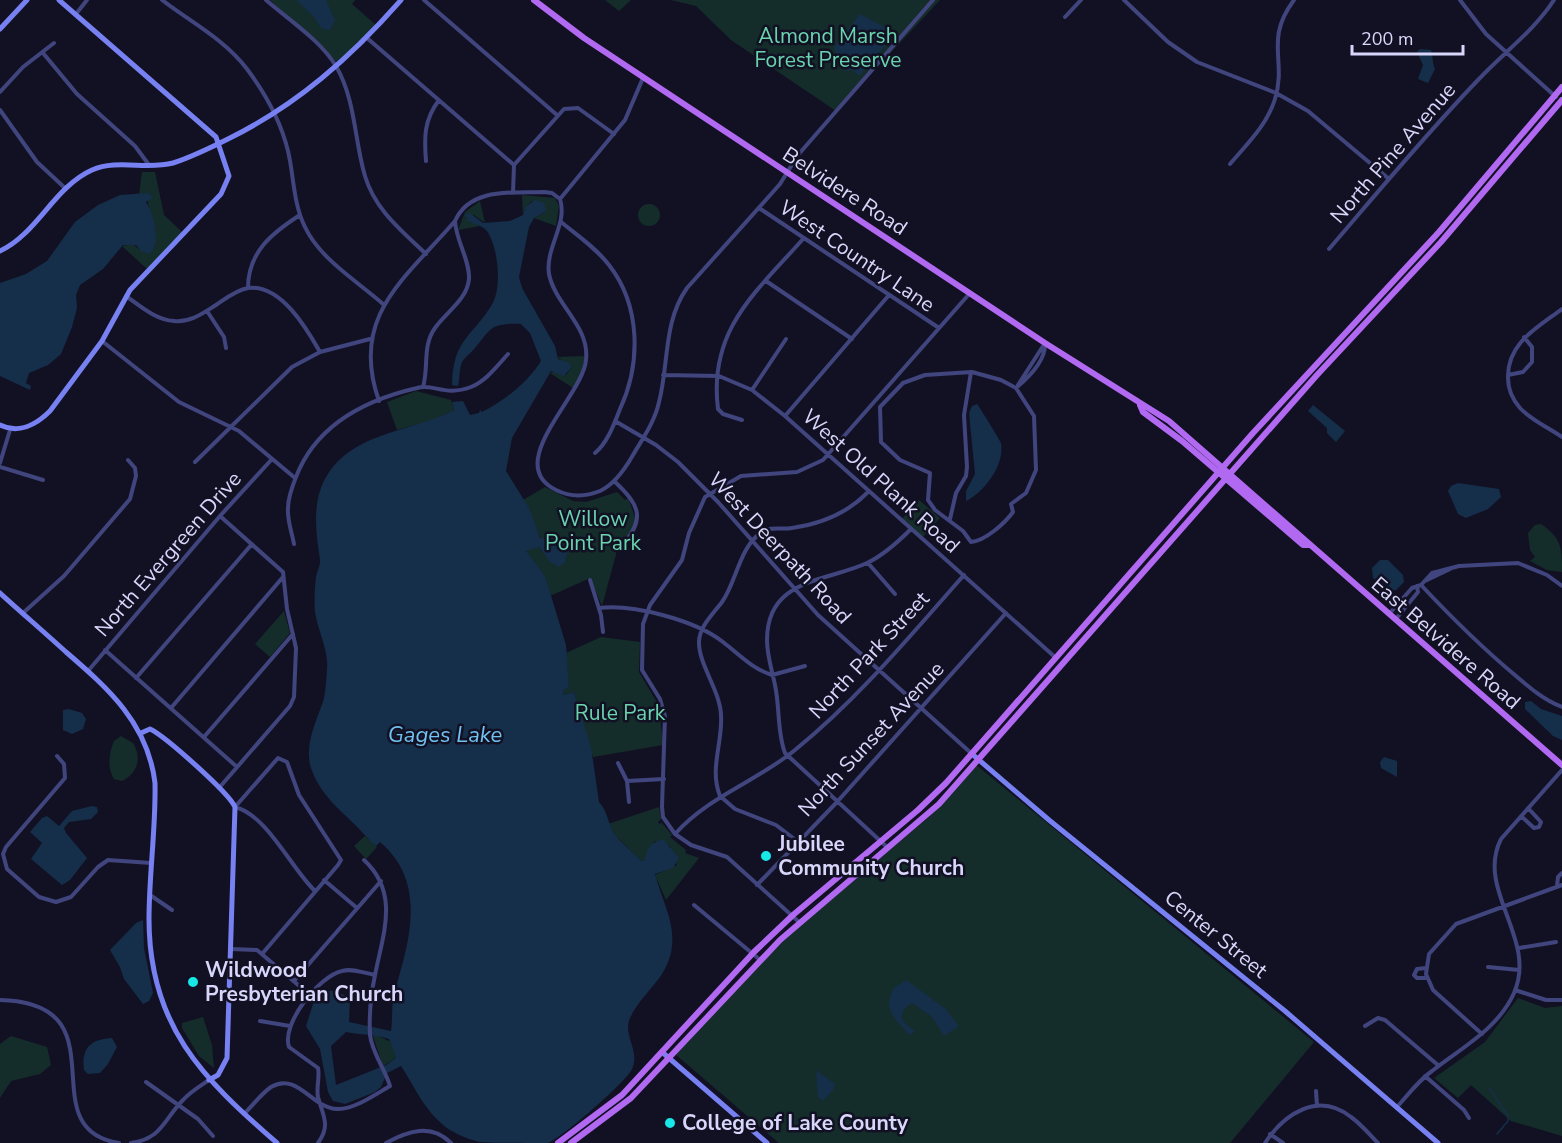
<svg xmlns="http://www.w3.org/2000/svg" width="1562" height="1143" font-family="'Nunito Sans',sans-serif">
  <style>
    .green { fill: #152d2a }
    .water { fill: #152e49; fill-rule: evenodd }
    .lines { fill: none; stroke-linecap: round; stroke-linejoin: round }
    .stream { stroke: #152e49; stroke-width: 1.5 }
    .street { stroke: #41457e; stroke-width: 4 }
    .secondary { stroke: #7881f2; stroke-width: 5 }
    .primary { stroke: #b069f0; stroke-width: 6 }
    .poi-dot { fill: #17e7e7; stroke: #121124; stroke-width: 2 }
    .labels { text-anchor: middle; stroke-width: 5; stroke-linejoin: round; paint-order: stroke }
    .park-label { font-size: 21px; fill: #6ad4af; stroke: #121124 }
    .street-label { font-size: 21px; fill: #d8d7fb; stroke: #121124 }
    .poi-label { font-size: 21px; font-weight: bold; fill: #d8d7fb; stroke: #121124; text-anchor: start }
    .water-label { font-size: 22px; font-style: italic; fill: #70c2f1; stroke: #121124 }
  </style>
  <rect width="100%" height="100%" fill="#121124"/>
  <path class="green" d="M270,0H355L352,4L377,26L338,63Z
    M605,0H631L619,11Z
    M671,0H940L836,111L731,40L696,6Z
    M142,172H155L164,215L183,233L147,269L122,246L133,244L139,249L153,227L146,193L139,195Z
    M522,195L555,198L559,206L556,226L534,218L546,211L532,201L526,206L523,215Z
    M480,201L485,223L474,215L465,218L480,226L458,230L465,212Z
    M638 215a11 11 0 1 1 22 0a11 11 0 1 1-22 0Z
    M585,356L581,374L573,388L550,373L556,371L566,375L572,367L557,357Z
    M416,391L451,400L454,410L433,420L397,430L387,402Z
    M545,487L573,501L586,502L617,492L625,500L628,498L636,520L630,534L618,547L602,606L590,578L550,596L545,576L527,554L526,549L539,547L543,553L541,539L523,500Z
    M919,500L940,518L923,537L902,519Z
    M1541,524C1562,538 1562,549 1562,572L1547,570L1530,561L1535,557L1530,550L1528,533L1535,525Z
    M284,611L290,633L270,657L255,644Z
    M601,637L640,642L639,672L659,706L663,745L593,757L574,692L564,695L563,691L569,687L566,653Z
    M121,736L133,743C142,758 138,773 122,781L114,779C107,769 109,752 114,741Z
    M975,764L1314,1042L1230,1143H779L675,1054L762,957L928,818Z
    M659,807L661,819L658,822L659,824L662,823L672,835L670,837L686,850L685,853L699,858L666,900L655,875L677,865L670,846L655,841L644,861H641L616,836L608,824Z
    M365,836L377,847L366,859L354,846Z
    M1518,998L1545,1008L1562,1006V1136L1511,1121L1471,1085L1458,1098L1434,1078L1485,1042Z
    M203,1017L212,1045L214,1068L199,1056L182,1028V1023Z
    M372,1033L391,1042L396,1058L383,1066Z
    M11,1036L47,1047L51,1065L40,1074L11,1081L0,1098V1044Z"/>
  <path class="water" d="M296,0H326L335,21L330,30L321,28L314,17Z
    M860,14L896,33L859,76L853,70L846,71L840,67L834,47Z
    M1420,49L1431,50C1433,55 1432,63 1435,69L1428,83L1418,79L1423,65L1417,52Z
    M148,193L152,196L151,199L146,202C154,214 162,245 149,254L141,251L136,245H123L103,269L80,285L76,295L77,308L72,327L61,354L48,365L29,373L26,383L31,386L30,390L0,376V283L26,274L47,261L75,222L98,205L120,195Z
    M535,200L544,203L546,211L534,218L529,227L519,277L522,288L555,346L558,359L568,362L572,367L564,376L551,371L512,438L506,471L529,508L540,538L561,542L568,548L565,562L559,567L550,562L539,547L526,551L545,576L566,645L569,687L563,691L564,695L574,692L591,747L599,802C607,810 608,823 614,833C621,843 632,851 641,861H644C647,850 651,840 664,840L679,858L673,868L655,874C664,909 685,936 662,974C652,989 638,1001 630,1018C622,1036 642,1052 631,1071C622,1085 563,1137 548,1143C543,1143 487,1143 480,1142C471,1140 458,1135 450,1130C426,1114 416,1089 401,1066L387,1073L381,1087L375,1092L345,1104L333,1101L328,1092L320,1049L306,1026L314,1001L322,991H333L350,997L349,1022L391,1031C393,1018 391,1002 395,990C410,939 427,882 380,842L376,846L371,842C350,816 322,801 311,768C304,746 316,721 323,702C326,692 326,680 327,670C329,651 318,631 315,612C314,605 315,584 316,577C317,571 321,565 320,559C315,528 311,495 332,468C360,432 416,430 454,410L452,402L463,401L470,415L479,413L480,410L482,412C504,401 528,382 541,361L530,333L521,324C491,323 492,327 475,348C471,353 465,357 462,362C459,369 460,379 458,386L452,385C453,339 472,337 491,306C503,289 498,247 487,231C482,225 473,224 467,220L465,214L470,213L483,223L510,221L523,215L526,206ZM346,1032C361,1035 374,1034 389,1039L396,1058L386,1065L336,1085L331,1046Z
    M977,404C980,408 1000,440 1001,443C1005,465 984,492 966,501V491L975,474L969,413L972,406Z
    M1313,405L1345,431L1336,442L1327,433V428L1308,411Z
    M1458,483L1499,489L1501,497L1488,509L1466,518L1458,514L1448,491L1451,486Z
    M1380,560H1388L1403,575L1404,582L1396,590L1390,591L1373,578L1372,568Z
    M1531,701L1541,709L1562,716V740L1553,736L1525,709V702Z
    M69,709L82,713L86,719L83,729L72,734L63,730V710Z
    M1384,757L1397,761V777L1381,768L1380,762Z
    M92,806L97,807L98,812L91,819L69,822L64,828L66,833L87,858L70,880L62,885L31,859L42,843L30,832L42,818L47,816L59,826L72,811Z
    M143,920L144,948L153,993L149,1001L143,1004L124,979L120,967L110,950L136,923Z
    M906,980L946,1009L959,1026L944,1036L932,1017L912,1003C893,1016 904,1022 915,1032L909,1035C897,1019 882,1013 893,989Z
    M112,1038L117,1047L108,1064L100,1073L88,1074L84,1070C81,1048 91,1039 112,1038Z
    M816,1070L835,1084L833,1090L823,1101L818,1097Z"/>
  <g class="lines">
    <path class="stream" d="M1489,1088L1508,1116V1121L1497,1134"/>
    <path class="street" d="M162,0C192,23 224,39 247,69C265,93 281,122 288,151C294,176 293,203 305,227C320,259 357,281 383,304
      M266,0C289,20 320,40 336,66C356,101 354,139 365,176C375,210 402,231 426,254
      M424,0L557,115
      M1124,0L1168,42L1197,62L1276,93L1308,111L1389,179
      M1460,0L1486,34L1556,97
      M76,14L87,0
      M1065,17L1081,0
      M367,38L514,165
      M43,53L77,94L135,146L149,165
      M0,92L23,67L54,43
      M0,110L37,162L66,189
      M426,161C424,137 424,120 439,100
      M1230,164C1247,144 1267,125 1275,99C1287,60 1264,40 1294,0
      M513,193L514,165L564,109L578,108L614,134
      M560,199C568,224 545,248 549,274C555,305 590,326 586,360C583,396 502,464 556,490C570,497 585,497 600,491C615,484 625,469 633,455C643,438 655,421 659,402C669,364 663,322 687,288L780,184L798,155L933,0
      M560,199L625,120L643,78
      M759,208L939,328
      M561,222C577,235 596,248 609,265C641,306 641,364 620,409C614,424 608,442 595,453
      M1329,249C1378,192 1426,134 1478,80C1504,52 1533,32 1554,0
      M766,281L852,339
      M248,288C248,252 272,233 300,215
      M126,296C140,306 156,320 174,321C190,323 203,313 216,305C225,299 236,290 248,288C281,284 307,329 320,352
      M1562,309C1537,328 1507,343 1508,378C1508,389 1513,400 1520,408C1531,420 1549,428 1562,437
      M207,311L224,337L226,348
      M102,341L179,402L239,431L295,478
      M972,372L1001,380L1016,388L1034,416L1036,470L1026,493L1011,504L1013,512C1005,523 985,541 971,542L963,531L935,510L928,500L930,473L900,460L881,442L880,407L903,383L925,375Z
      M663,375L719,376L752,390L785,416L1056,658
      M1508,375L1523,372L1532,362V347L1524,337
      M1018,385L1045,343
      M423,387C429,367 422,346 435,328C446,312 467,300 469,279C470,260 456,241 455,221
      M1016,388C1028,378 1046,360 1045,343
      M752,390L786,339
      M379,401C349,316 405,279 455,221C470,187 513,193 544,192L552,193L560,199
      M785,416L889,295
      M742,420L723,414L718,409C708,330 756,292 803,239
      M615,421L656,445L678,462L718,502L818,615L972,754
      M195,462L292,367L320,352L370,339
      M0,463L10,430
      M0,467L43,480
      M614,481C642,507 645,519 620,549
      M950,519L956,493L966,476L967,467L964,415L971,372
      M294,544C292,533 287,520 288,508C288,498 292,487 296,477C316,425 365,400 417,388C433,383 445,397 471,387C486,381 497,366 508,354
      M868,563L895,594
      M590,580L601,615L603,632
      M1425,581L1450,569
      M1421,585C1452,618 1480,646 1516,676C1530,688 1544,700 1562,707
      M599,608C633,604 695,620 723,642C740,655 751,668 772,675L805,666
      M23,613L64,576L130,499L136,476L135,468L128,460
      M1389,614L1412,588L1421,585L1432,573L1459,566L1518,563L1547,575L1562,586
      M1395,620L1418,592L1417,586
      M105,650L237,767
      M88,671L220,516L272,459
      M136,678L252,544
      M171,708L283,577
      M204,737L293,634
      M57,756L64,764L65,778L6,847L3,854L7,869L39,897L56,902L71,897L98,867L108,860L151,863
      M618,763L627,781L664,779
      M627,781L629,802
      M219,788L290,706L294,697L296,648L287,609L283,572L220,516
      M1521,816L1534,828L1539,827L1541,822L1528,808
      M675,834C709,796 756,782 795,750C858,699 910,636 964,575
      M797,841L776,825L735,809L720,796C709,769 723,742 721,715C720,690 698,664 699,641C700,626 713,614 722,602C737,581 739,547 762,532C771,526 782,530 792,528C821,524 849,512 869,491
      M888,848L785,753C777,732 780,708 775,685C772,670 767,656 767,640C767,578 826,582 867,563C884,555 898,542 911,529
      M324,880L357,908
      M757,885L837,802L1006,613
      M1557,886L1558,877L1562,873
      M150,895L172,910
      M694,905L759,959
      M799,922L727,857L691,845L675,834L663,817L662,807L665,716L660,699L642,670L643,624L650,605L682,560L689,533L705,497L741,476L797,472L823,460L970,293
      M1519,948L1556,942
      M231,949L257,950L311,996
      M262,954L338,865L341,860L299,795L287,762L278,758L235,807C267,815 291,868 315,891
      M1488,967L1519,970
      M1426,968L1417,969L1414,975L1417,978H1427
      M294,981L381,881
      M1515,990L1546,1000H1562
      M0,1000C126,1003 27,1129 119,1143
      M260,1021L290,1026
      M1365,1026L1378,1018L1385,1020L1439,1066
      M1482,1034L1433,990L1426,974L1429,954L1456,924L1562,885
      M1425,1076L1464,1110L1469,1118
      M146,1082L198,1119L213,1136
      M1316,1091L1317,1106
      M1397,1107C1408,1095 1418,1081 1432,1071C1461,1048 1498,1029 1514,993C1538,939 1475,890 1501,839L1562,770
      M244,1114C253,1105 261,1094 271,1087C298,1071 313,1110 338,1109C355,1109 376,1094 390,1086C385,1069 372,1053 370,1035C369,1016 371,994 375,975C383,934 400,893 364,860
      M1270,1134L1283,1143
      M131,1143C162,1139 164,1119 183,1100C190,1092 200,1086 209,1080
      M318,1143C331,1125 323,1116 318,1097C316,1088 320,1077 318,1068L289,1047C281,1024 319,976 342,971C353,968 364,973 375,975
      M386,1143C408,1131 431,1123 451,1143
      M1265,1143C1284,1114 1318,1091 1351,1117C1361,1124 1369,1134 1378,1143"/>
    <path class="secondary" d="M0,29L27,0
      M0,251C37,234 54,187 92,170C117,159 147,170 173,163C192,157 210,148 228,139C297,105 350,58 401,0
      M0,425C18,434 36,425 50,411L102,341L130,290L221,194L229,176L216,137L59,0
      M0,593C22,613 44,632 66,652C109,689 148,724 155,783C156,828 149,874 149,919C149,1025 202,1078 277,1143
      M141,733L150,729C165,736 229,793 235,807L227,1058L218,1075L209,1080
      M972,754L1049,820L1285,1011L1438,1143
      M662,1052L767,1143"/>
    <path class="primary" d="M534,0L584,38L1045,343L1169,421L1562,765
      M1140,405L1143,412L1182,441L1303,545H1309
      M558,1143L622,1095L754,952L793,915L918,810L946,783L1253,433L1439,232L1562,87
      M571,1143L631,1098L780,940L939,804L1317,375L1441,242L1562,100"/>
  </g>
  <g class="poi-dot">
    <circle cx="766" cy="856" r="6"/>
    <circle cx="193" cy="982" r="6"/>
    <circle cx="670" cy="1123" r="6"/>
  </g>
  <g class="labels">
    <g class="park-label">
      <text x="828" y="43">Almond Marsh<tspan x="828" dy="24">Forest Preserve</tspan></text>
      <text x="593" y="526">Willow<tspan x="593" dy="24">Point Park</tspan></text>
      <text x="620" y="720">Rule Park</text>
    </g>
    <g class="street-label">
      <text transform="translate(1393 153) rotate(-49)" y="7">North Pine Avenue</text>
      <text transform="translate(845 191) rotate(33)" y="7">Belvidere Road</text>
      <text transform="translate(857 256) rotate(34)" y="7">West Country Lane</text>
      <text transform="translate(881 481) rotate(42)" y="7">West Old Plank Road</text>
      <text transform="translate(780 548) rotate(47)" y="7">West Deerpath Road</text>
      <text transform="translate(168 554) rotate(-49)" y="7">North Evergreen Drive</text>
      <text transform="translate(1446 643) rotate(41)" y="7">East Belvidere Road</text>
      <text transform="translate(869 655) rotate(-47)" y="7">North Park Street</text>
      <text transform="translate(871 739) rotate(-47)" y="7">North Sunset Avenue</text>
      <text transform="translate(1216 934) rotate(39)" y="7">Center Street</text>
    </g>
    <g class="poi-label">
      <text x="778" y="851">Jubilee<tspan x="778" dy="24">Community Church</tspan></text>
      <text x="205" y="977">Wildwood<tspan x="205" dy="24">Presbyterian Church</tspan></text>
      <text x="682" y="1130">College of Lake County</text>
    </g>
    <g class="water-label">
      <text x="445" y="742">Gages Lake</text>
    </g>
  </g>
  <path d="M1352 45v9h111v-9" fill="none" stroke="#d8d7fb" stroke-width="3"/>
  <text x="1361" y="45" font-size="18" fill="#d8d7fb" stroke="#121124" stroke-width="4.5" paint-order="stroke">200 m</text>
</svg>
